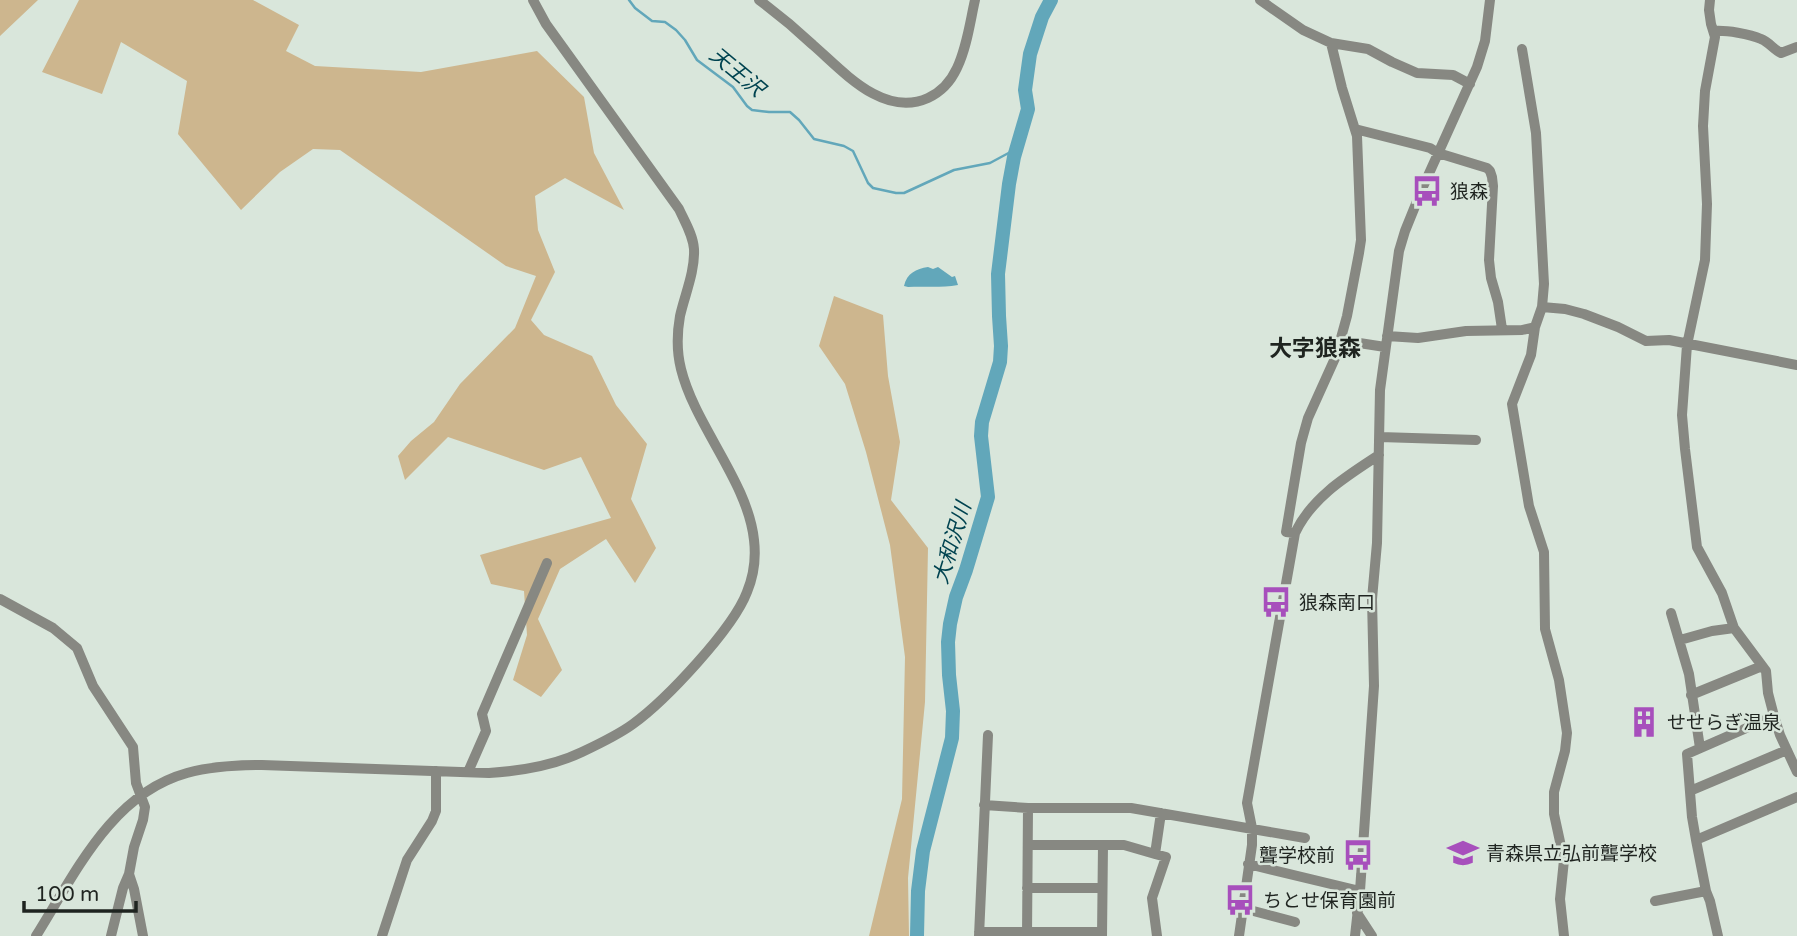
<svg xmlns="http://www.w3.org/2000/svg" width="1797" height="936" font-family="'Varela Round','Noto Sans JP',sans-serif">
  <style>
    .green { fill: #cdb68e }
    .water { fill: #62a7ba }
    .lines { fill: none; stroke-linecap: round; stroke-linejoin: round }
    .stream { stroke: #62a7ba; stroke-width: 2.5 }
    .river { stroke: #62a7ba; stroke-width: 14 }
    .minor { stroke: #878882; stroke-width: 10 }
    .labels { text-anchor: middle; stroke-width: 5; stroke-linejoin: round; paint-order: stroke }
    .poi-label { font-size: 19px; fill: #1f2420; stroke: #d9e6db; text-anchor: start }
    .water-label { font-size: 21px; font-style: italic; fill: #004350; stroke: #d9e6db }
    .quarter-label { font-size: 23px; font-weight: bold; fill: #1f2420; stroke: #d9e6db }
  </style>
  <rect width="100%" height="100%" fill="#d9e6db"/>
  <path class="green" d="M0,0H38L0,36Z
    M79,0H253L299,25L286,51L315,66L421,72L537,51L584,97L594,153L624,210L565,178L535,196L538,230L555,272L531,320L544,335L592,356L616,405L647,444L631,499L656,548L635,583L606,539L560,569L538,619L562,670L541,697L513,680L527,635L524,591L491,584L480,555L611,518L581,457L544,470L448,437L405,480L398,456L411,441L434,422L460,384L515,328L536,276L506,266L340,150L313,149L280,172L241,210L178,134L187,81L121,42L102,94L42,72Z
    M834,296L883,315L888,376L900,442L891,500L928,548L925,702L908,878L909,936H869L902,799L905,657L890,545L866,452L845,384L819,346Z"/>
  <path class="water" d="M928,267L933,269L938,267L952,277L955,276L958,285C941,288 924,286 908,287L904,286C907,273 916,269 928,267Z"/>
  <g class="lines">
    <path class="stream" d="M629,0L635,8L652,21L665,22L676,30L685,40L697,60L733,87L747,106L752,110L769,112H790L799,120L814,139L844,146L853,151L868,183L873,188L896,193H904L954,170L990,163L1016,149"/>
    <path class="river" d="M917,936L918,891L923,851L952,738L953,711L949,675L948,642L950,624L956,597L966,570L988,497L981,436L982,422L1000,362L1001,346L999,316L998,274L1009,184L1014,157L1028,109L1025,90L1030,54L1042,17L1051,0"/>
    <path class="minor" d="M759,0C778,14 796,29 813,45C843,71 883,118 928,98C941,92 951,81 957,68C967,47 970,22 975,0
      M1260,0L1303,30L1331,43L1368,49L1392,62L1417,73L1453,75L1470,84
      M1710,0L1709,10L1711,24L1715,37L1705,91L1703,126L1707,204L1705,260L1687,345L1682,415L1685,449L1697,547L1722,593L1734,628L1766,671L1768,693L1774,716L1780,735L1797,772
      M1714,31C1726,30 1750,34 1761,39C1769,42 1773,49 1781,53L1797,47
      M1522,49L1536,133L1544,284L1542,307L1535,327L1531,355L1512,404L1529,506L1544,552L1545,629L1559,680L1567,733L1565,751L1554,792V814L1564,860L1560,899L1564,936
      M1355,129L1430,148L1438,153L1487,168L1490,171L1492,177L1493,186L1489,260L1491,278L1498,302L1502,329
      M1542,307L1565,309L1584,314L1618,327L1646,341L1669,340L1797,365
      M1387,336L1418,338L1466,331L1522,330L1535,327
      M1340,340L1385,347
      M1380,437L1476,440
      M1295,533L1286,532L1301,443L1308,418L1336,356L1347,316L1359,253L1361,240L1357,136L1342,88L1331,43
      M0,599L53,628L77,648L93,686L133,747L136,783L145,807L143,820L134,847L129,874L123,888L111,936
      M1671,613L1689,674L1700,748
      M1680,640L1712,631L1734,628
      M1691,695L1762,666
      M1774,716L1687,754L1692,817L1696,840L1797,797
      M468,772L486,731L482,714L547,563
      M1690,791L1787,750
      M984,805L1028,808H1131L1305,838
      M1696,840L1706,891L1710,901L1718,936
      M1028,845H1124L1155,854L1161,813
      M1155,854L1166,857L1152,898L1157,936
      M1248,864L1360,891
      M129,874L134,889L143,936
      M1027,888H1102
      M1655,901L1706,891
      M1242,908L1295,922
      M1357,913L1372,936
      M979,932H1102
      M36,936C75,874 111,794 187,773C212,766 237,765 262,765L489,773C521,771 553,766 582,752C599,744 618,735 633,724C666,700 733,629 747,592C754,575 756,557 754,540C748,482 695,426 681,369C677,353 677,333 680,316C685,294 695,272 694,249C693,235 685,222 679,209L546,24L533,0
      M382,936L407,860L432,821L436,811V771
      M979,936L988,735
      M1027,936L1028,808
      M1102,936L1103,845
      M1239,936L1252,845V828L1247,803L1295,533C1312,497 1347,476 1379,455
      M1355,936L1360,891L1374,686L1372,599L1377,543L1380,390L1399,251L1405,231L1422,189L1477,67L1485,41L1490,0"/>
  </g>
  <defs>
    <symbol id="bus-bare" viewBox="-9 -9 18 18"><path d="M-5-6H5V4H4V6H2V4H-2V6H-4V4H-5ZM-3.5-4V0h7V-4ZM-3.5 1.2v1.5H-2V1.2ZM2 1.2v1.5H3.5V1.2Z" fill="#a74fbc" stroke="#d9e6db" stroke-width="2.5" paint-order="stroke"/></symbol>
    <symbol id="building-bare" viewBox="-9 -9 18 18"><path d="M-4-6H4V6H1V3H-1V6H-4ZM-2.5-4.3h1.7v1.8h-1.7ZM.8-4.3h1.7v1.8H.8ZM-2.5-1h1.7V.8h-1.7ZM.8-1h1.7V.8H.8Z" fill="#a74fbc" stroke="#d9e6db" stroke-width="2.5" paint-order="stroke"/></symbol>
    <symbol id="school-bare" viewBox="-9 -9 18 18"><path d="M0-5L7-2L0 1L-7-2ZM-4 1L0 2.5L4 1V4Q0 6-4 4Z" fill="#a74fbc" stroke="#d9e6db" stroke-width="2.5" paint-order="stroke"/></symbol>
  </defs>
  <g fill-rule="evenodd">
    <use href="#bus-bare" x="1405" y="169" width="44" height="44"/>
    <use href="#bus-bare" x="1254" y="580" width="44" height="44"/>
    <use href="#building-bare" x="1622" y="700" width="44" height="44"/>
    <use href="#school-bare" x="1441" y="831" width="44" height="44"/>
    <use href="#bus-bare" x="1336" y="833" width="44" height="44"/>
    <use href="#bus-bare" x="1218" y="878" width="44" height="44"/>
  </g>
  <g class="labels">
    <g class="poi-label">
      <text x="1450" y="198">狼森</text>
      <text x="1299" y="609">狼森南口</text>
      <text x="1667" y="729">せせらぎ温泉</text>
      <text x="1486" y="860">青森県立弘前聾学校</text>
      <text x="1335" y="862" text-anchor="end">聾学校前</text>
      <text x="1263" y="907">ちとせ保育園前</text>
    </g>
    <g class="water-label">
      <text transform="translate(737 72) rotate(40)" y="7">天王沢</text>
      <text transform="translate(952 543) rotate(-73)" y="7">大和沢川</text>
    </g>
    <g class="quarter-label">
      <text x="1315" y="356">大字狼森</text>
    </g>
  </g>
  <path d="M24 901v10h112v-10" fill="none" stroke="#1f2420" stroke-width="3.5"/>
  <text x="35" y="901" font-size="21" fill="#1f2420" stroke="#d9e6db" stroke-width="5" paint-order="stroke">100 m</text>
</svg>
